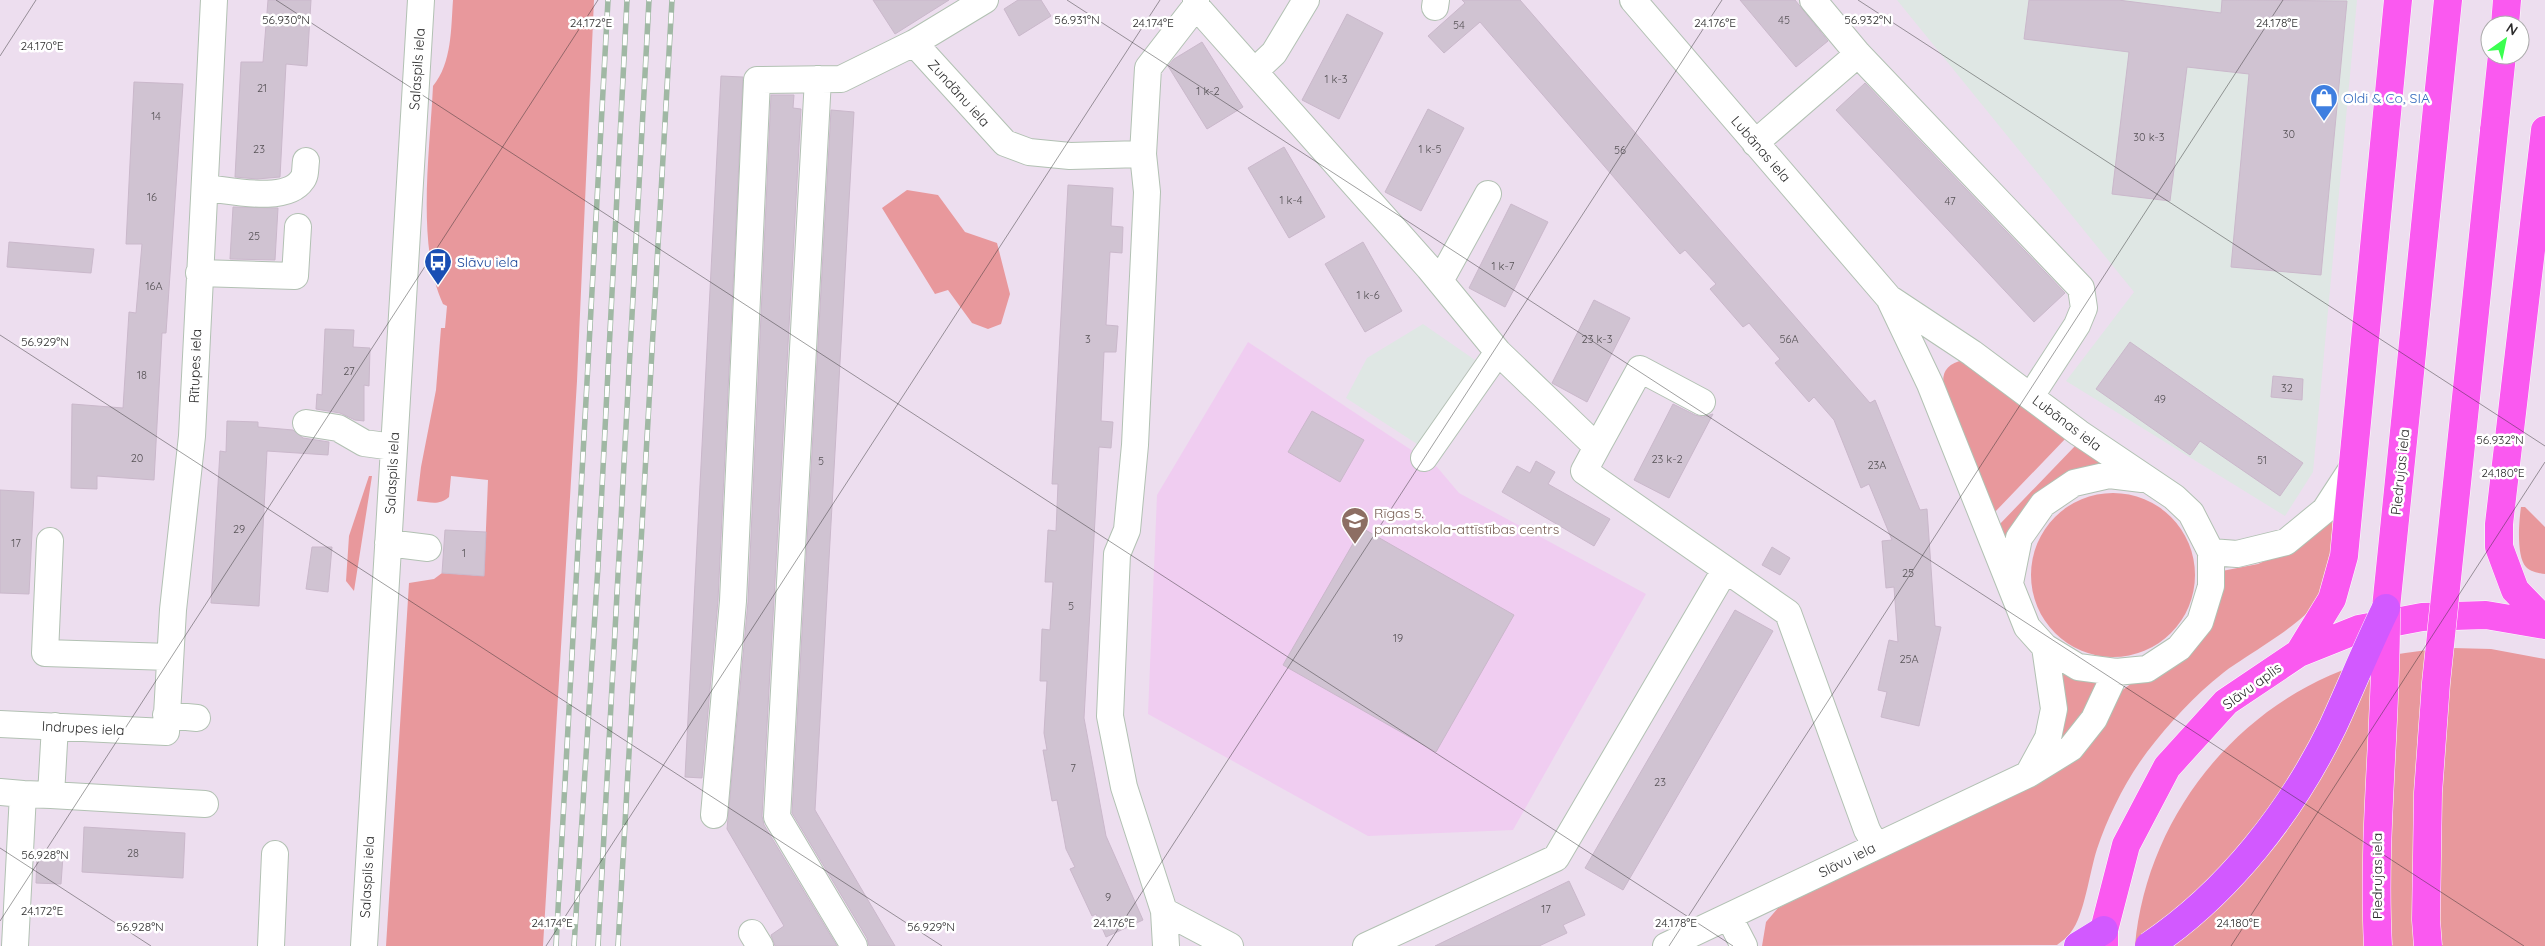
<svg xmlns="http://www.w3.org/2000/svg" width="2545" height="946" font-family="Quicksand,sans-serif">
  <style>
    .industrial { fill: #dfe7e4 }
    .education { fill: #f0cdf1 }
    .green { fill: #e8989c }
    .building { fill: #d0c3d2; stroke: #cab8cb }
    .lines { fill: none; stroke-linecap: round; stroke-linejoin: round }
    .minor-casing { stroke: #b2c1b3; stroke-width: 28 }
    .major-casing { stroke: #fff; stroke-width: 29 }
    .highway-casing { stroke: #fff; stroke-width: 29 }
    .minor { stroke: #fff; stroke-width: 26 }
    .major { stroke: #fa59f0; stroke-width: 28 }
    .highway { stroke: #d259ff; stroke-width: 28 }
    .rail-casing { stroke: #a0b8a4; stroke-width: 5.5 }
    .rail { stroke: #fff; stroke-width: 4; stroke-dasharray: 11; stroke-linecap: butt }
    .major-bridge-casing { stroke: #fff; stroke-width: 29; stroke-linecap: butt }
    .highway-bridge-casing { stroke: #fff; stroke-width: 29; stroke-linecap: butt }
    .major-bridge { stroke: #fa59f0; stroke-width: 28 }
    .highway-bridge { stroke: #d259ff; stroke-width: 28 }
    .ticks { fill: none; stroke: #2d2d2d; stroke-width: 1; stroke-opacity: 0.45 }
    .labels { text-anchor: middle; stroke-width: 5; stroke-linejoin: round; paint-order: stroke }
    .number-label { font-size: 11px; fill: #565256 }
    .street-label { font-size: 14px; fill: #2d2d2d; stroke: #fff }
    .shop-label { font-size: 14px; fill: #366cbe; stroke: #fff; text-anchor: start }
    .transit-label { font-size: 14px; fill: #164399; stroke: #fff; text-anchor: start }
    .education-label { font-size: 14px; fill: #785e54; stroke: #fff; text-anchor: start }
    .ticks-label { font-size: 12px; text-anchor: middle; fill: #2d2d2d; stroke: #fff; stroke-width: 5; stroke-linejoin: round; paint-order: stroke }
  </style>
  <rect width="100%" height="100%" fill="#eddeef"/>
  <path class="industrial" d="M1897,0H2357L2313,472L2285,516L2066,381L2134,292Z
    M1423,324L1475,360L1417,444L1346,398L1367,358Z"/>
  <path class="education" d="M1248,342L1437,467L1459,493L1646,594L1513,830L1368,836L1148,714L1157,495Z"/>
  <path class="green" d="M453,0H594L577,381L543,946H386L409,583L434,579L442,573L484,576L488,480L451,476L449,497C439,506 430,502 417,501L421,467L436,390L441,328H445L447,306L443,304C416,245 430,151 433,86C452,63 451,28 453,0Z
    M907,190L938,195L965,232L997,243L1010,294L1001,324L988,329L972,323L948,290L935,294L882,208Z
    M1964,360L2067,437L1994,513L1944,390C1941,372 1946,364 1964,360Z
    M2076,445L2106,466L2007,545L1998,526Z
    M369,476H372L354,591L346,581L349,536Z
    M2031 575a82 82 0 1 1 164 0a82 82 0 1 1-164 0Z
    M2521,507H2525L2545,527V574C2539,573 2531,572 2526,567C2516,556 2519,521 2521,507Z
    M2333,517C2331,541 2332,571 2323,592C2311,621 2249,653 2223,673C2194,696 2170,722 2147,752C2126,780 2108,816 2097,849C2090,870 2084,917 2071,932C2068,937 2062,941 2057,945L1762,946L1766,922L1778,908L2040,781L2117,694L2132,683L2161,672L2222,571L2258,564L2294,548Z
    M2452,648L2491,649L2545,659V946H2135C2147,811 2246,693 2377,659C2402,652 2427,650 2452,648Z
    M2064,672L2096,683L2086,712L2061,740L2059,677Z"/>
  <path class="building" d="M268,0H311L307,66L286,64L280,177L257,179L235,177L241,62H263Z
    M873,0H949L895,34Z
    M1018,0H1041L1051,16L1019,36L1004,9Z
    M1462,0H1520L1870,403L1875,400L1920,510L1927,509L1935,626L1941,627L1919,726L1881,717L1887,692L1878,690L1889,640L1898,642L1894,587L1886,588L1882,541L1892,540L1869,484L1861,488L1834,420L1814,397L1809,402L1775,363L1780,359L1749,323L1743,327L1710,289L1716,284L1685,250L1680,254L1480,22L1444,53L1428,36L1465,3Z
    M1740,0H1795L1828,41L1796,67Z
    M2029,0H2118L2221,13L2222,0L2347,1L2321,275L2231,267L2249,74L2187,67L2170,201L2112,194L2129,52L2024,39Z
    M1347,14L1383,33L1339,119L1302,100Z
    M1202,42L1243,107L1207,129L1168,66L1174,59Z
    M721,76L743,77L718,600L702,778L685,777Z
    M134,82L183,84L166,333H162L154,480L97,476V489L71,488L72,404L123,408L129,312L136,313L142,244H126Z
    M1865,83L2065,293L2034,322L1836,110Z
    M771,95H794L793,108L801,109L762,816L764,825L837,946H775L771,935L784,926L727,829L748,602Z
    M1428,109L1464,128L1421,211L1385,192Z
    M831,110L854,112L815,810L895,946H869L867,938L792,813Z
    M1284,147L1325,217L1289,238L1248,168Z
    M1068,185L1113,188L1111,226L1123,227L1122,253L1110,252L1106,325L1118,326L1116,352H1104L1101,421L1113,422L1111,448L1099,447L1084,718L1106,836L1143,920L1106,937L1096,914L1092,916L1070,869L1075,867L1066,849L1057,800L1052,801L1043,750H1047L1044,733L1047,681H1040L1042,629L1050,630L1053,582H1045L1048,530L1056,531L1058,484H1052Z
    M1511,204L1548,222L1505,307L1469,288Z
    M233,207L278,208L275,260L230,259Z
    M9,242L94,249L91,273L7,267Z
    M1363,242L1402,311L1365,332L1325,264Z
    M1594,300L1630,318L1587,402L1552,383Z
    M325,329L354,330L353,347L370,348L369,386L364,385V421L355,420L340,413L316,409L317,394L322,395Z
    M2130,342L2303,463L2280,496L2200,441L2190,455L2096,389Z
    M2273,376L2303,379L2302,400L2271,397Z
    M1673,404L1695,415L1703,417L1713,414L1669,498L1634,480Z
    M1312,411L1364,440L1340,482L1288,452Z
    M227,421L258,422V427L293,430L303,438L329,442L328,455L267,451L259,606L211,603L220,451L226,452Z
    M1536,461L1555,472L1548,484L1610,519L1594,546L1502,492L1517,466L1530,473Z
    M0,490L34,492L29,594L0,593Z
    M1362,528L1514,615L1436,752L1283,665Z
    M445,530L486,532L484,576L442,573Z
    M312,547H332L328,592L306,589Z
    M1772,547L1790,558L1780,575L1762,565Z
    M1735,610L1773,631L1623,890L1585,868Z
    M84,827L185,833L183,878L82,872Z
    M37,855L63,856L61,884L36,883Z
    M1569,881L1585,915L1563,925L1567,933L1539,946H1435Z"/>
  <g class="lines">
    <defs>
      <path id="minor" d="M1633,0L1889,298L1930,384L2027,627L2045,647L2078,667L2116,672L2147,669L2179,648L2200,622L2211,586V552L2191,513L2174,497L2079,433L1972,353L1889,298
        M1813,0L1858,54L2081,288L2084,308L2077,325L2031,396
        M1196,6L1429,268L1498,352L1597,447L1584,471L1788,613L1867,830L1876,846
        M1435,7L1436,0
        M914,43L1005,143L1029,152L1070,156L1143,154
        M1255,71L1274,53L1306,0
        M818,79L777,817L854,946
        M1755,143L1858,54
        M205,188C230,190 286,204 302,180C306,176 305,167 306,161
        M199,273L295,276L298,227
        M1440,281L1488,194
        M306,423L338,428L364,443L393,447
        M1597,447L1640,369L1702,402
        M1424,458L1498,352
        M50,541L45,653L170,657
        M388,543L428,548
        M2211,552L2237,554L2286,542L2325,510L2351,470
        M2010,583L2019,538L2043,504L2074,483L2109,475L2142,479
        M166,715L197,718
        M0,724L166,732L173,610L192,436L214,0
        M2030,771L2048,738L2054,709L2045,647
        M0,792L23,794
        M51,795L205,804
        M714,815L733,601L757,80L841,79L914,43L985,0
        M1164,911L1230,946
        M1729,917L1744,946
        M752,933L760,946
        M15,946L23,794L51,795L55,726
        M271,946L275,854
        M364,946L421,0
        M1166,946L1164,911L1124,787L1110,716L1117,554L1127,530L1135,445L1147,192L1143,154L1148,68L1196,6V0
        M1366,946L1556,858L1725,570
        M1666,946L2029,774L2071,748L2094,719L2116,672"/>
      <path id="major" d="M2505,25L2507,0
        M2545,130L2499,524V547L2515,590L2545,621
        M2494,131L2502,55
        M2386,608L2448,0
        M2299,653L2332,599L2344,556L2398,0
        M2104,946V930L2126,845L2167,767L2226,702L2299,653L2359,629L2422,617L2486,615L2545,625"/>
      <path id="highway" d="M2078,946L2104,930"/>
    </defs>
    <use href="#minor" class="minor-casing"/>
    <use href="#major" class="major-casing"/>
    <use href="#highway" class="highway-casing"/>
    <use href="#minor" class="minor"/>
    <use href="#major" class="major"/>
    <use href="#highway" class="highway"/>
    <defs>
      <path id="rail" d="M556,946L608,0
        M574,946L598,566L627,0
        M598,946L649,0
        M618,946L672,0"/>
    </defs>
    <use href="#rail" class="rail-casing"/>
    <use href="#rail" class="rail"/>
    <defs>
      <path id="major-bridge" d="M2378,946C2372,833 2387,721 2386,608
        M2428,946L2426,920L2428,793L2436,683L2494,131"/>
      <path id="highway-bridge" d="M2149,946C2228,893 2292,811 2333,726C2351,687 2367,647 2386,608"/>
    </defs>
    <use href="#major-bridge" class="major-bridge-casing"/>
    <use href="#highway-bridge" class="highway-bridge-casing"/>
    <use href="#major-bridge" class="major-bridge"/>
    <use href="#highway-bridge" class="highway-bridge"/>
  </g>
  <path class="ticks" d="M276,0L1733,946M1067,0L2524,946M1858,0L2545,446M0,56L36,0M0,335L942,946M0,848L151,946M0,921L598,0M546,946L1160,0M1107,946L1722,0M1669,946L2283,0M2231,946L2545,462"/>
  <defs>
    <symbol id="shop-pin" viewBox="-11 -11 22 30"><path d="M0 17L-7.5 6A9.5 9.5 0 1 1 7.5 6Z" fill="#3f7fe0" stroke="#fff"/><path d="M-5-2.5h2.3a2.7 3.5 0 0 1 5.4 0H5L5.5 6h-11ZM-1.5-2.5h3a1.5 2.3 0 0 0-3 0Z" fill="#fff"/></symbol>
    <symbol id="bus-pin" viewBox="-11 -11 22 30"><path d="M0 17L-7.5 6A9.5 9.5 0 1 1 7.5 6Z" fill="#1a4fb4" stroke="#fff"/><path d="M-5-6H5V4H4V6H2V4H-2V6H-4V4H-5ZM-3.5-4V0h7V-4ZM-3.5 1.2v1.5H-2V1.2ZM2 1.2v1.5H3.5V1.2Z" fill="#fff"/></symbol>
    <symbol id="school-pin" viewBox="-11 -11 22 30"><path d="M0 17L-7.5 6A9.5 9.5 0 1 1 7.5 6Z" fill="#8d6e63" stroke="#fff"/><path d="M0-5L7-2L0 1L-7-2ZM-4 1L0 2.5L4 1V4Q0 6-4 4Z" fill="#fff"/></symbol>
  </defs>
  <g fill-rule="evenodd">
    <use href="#shop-pin" x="2308" y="82" width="32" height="43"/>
    <use href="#bus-pin" x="422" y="246" width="32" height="43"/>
    <use href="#school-pin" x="1339" y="505" width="32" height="43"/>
  </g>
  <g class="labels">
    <g class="number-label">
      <text x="1784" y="24">45</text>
      <text x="1459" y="29">54</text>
      <text x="1336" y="83">1 k-3</text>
      <text x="262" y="92">21</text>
      <text x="1208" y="95">1 k-2</text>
      <text x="156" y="120">14</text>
      <text x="2289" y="138">30</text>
      <text x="2149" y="141">30 k-3</text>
      <text x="259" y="153">23</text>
      <text x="1430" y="153">1 k-5</text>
      <text x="1620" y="154">56</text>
      <text x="152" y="201">16</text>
      <text x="1291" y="204">1 k-4</text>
      <text x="1950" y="205">47</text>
      <text x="254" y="240">25</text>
      <text x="1503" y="270">1 k-7</text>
      <text x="154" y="290">16A</text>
      <text x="1368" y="299">1 k-6</text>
      <text x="1088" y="343">3</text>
      <text x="1597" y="343">23 k-3</text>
      <text x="1789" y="343">56A</text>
      <text x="349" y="375">27</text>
      <text x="142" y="379">18</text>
      <text x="2287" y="392">32</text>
      <text x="2160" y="403">49</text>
      <text x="137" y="462">20</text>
      <text x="1667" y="463">23 k-2</text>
      <text x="2262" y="464">51</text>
      <text x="821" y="465">5</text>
      <text x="1877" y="469">23A</text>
      <text x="239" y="533">29</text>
      <text x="16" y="547">17</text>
      <text x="464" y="557">1</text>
      <text x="1908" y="577">25</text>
      <text x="1071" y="610">5</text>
      <text x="1398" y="642">19</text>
      <text x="1909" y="663">25A</text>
      <text x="1073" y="772">7</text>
      <text x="1660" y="786">23</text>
      <text x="133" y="857">28</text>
      <text x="1108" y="901">9</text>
      <text x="1546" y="913">17</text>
    </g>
    <g class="street-label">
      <text transform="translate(417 69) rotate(-86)" y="5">Salaspils iela</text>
      <text transform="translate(959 93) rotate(48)" y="5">Zundānu iela</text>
      <text transform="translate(1761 149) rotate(49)" y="5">Lubānas iela</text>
      <text transform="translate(195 366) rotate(-88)" y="5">Rītupes iela</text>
      <text transform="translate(2067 423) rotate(37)" y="5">Lubānas iela</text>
      <text transform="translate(2400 472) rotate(-84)" y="5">Piedrujas iela</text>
      <text transform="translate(392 473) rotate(-87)" y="5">Salaspils iela</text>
      <text transform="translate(2252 686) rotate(-36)" y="5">Slāvu aplis</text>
      <text transform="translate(83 728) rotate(3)" y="5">Indrupes iela</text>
      <text transform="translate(1847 860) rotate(-26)" y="5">Slāvu iela</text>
      <text transform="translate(2377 876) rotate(-90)" y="5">Piedrujas iela</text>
      <text transform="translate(367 877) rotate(-87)" y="5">Salaspils iela</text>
    </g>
    <g class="shop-label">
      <text x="2343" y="103">Oldi &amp; Co, SIA</text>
    </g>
    <g class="transit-label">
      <text x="457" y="267">Slāvu iela</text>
    </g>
    <g class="education-label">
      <text x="1374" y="518">Rīgas 5.<tspan x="1374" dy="16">pamatskola-attīstības centrs</tspan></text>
    </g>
  </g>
  <g class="ticks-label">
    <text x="286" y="24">56.930°N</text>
    <text x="1077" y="24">56.931°N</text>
    <text x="1868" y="24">56.932°N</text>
    <text x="1153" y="27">24.174°E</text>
    <text x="1715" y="27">24.176°E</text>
    <text x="2277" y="27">24.178°E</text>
    <text x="591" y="27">24.172°E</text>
    <text x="42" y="50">24.170°E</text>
    <text x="45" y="346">56.929°N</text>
    <text x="2500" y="444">56.932°N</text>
    <text x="2503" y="477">24.180°E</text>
    <text x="45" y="859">56.928°N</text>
    <text x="42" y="915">24.172°E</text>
    <text x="552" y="927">24.174°E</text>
    <text x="1114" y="927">24.176°E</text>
    <text x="1676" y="927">24.178°E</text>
    <text x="2238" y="927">24.180°E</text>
    <text x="140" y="931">56.928°N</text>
    <text x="931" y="931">56.929°N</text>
  </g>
  <g transform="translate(2505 40) rotate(33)"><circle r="24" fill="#ffffff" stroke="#ababab"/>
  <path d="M0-4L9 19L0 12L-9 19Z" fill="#3bff50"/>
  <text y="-8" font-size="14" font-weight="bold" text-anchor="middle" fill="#2d2d2d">N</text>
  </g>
</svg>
